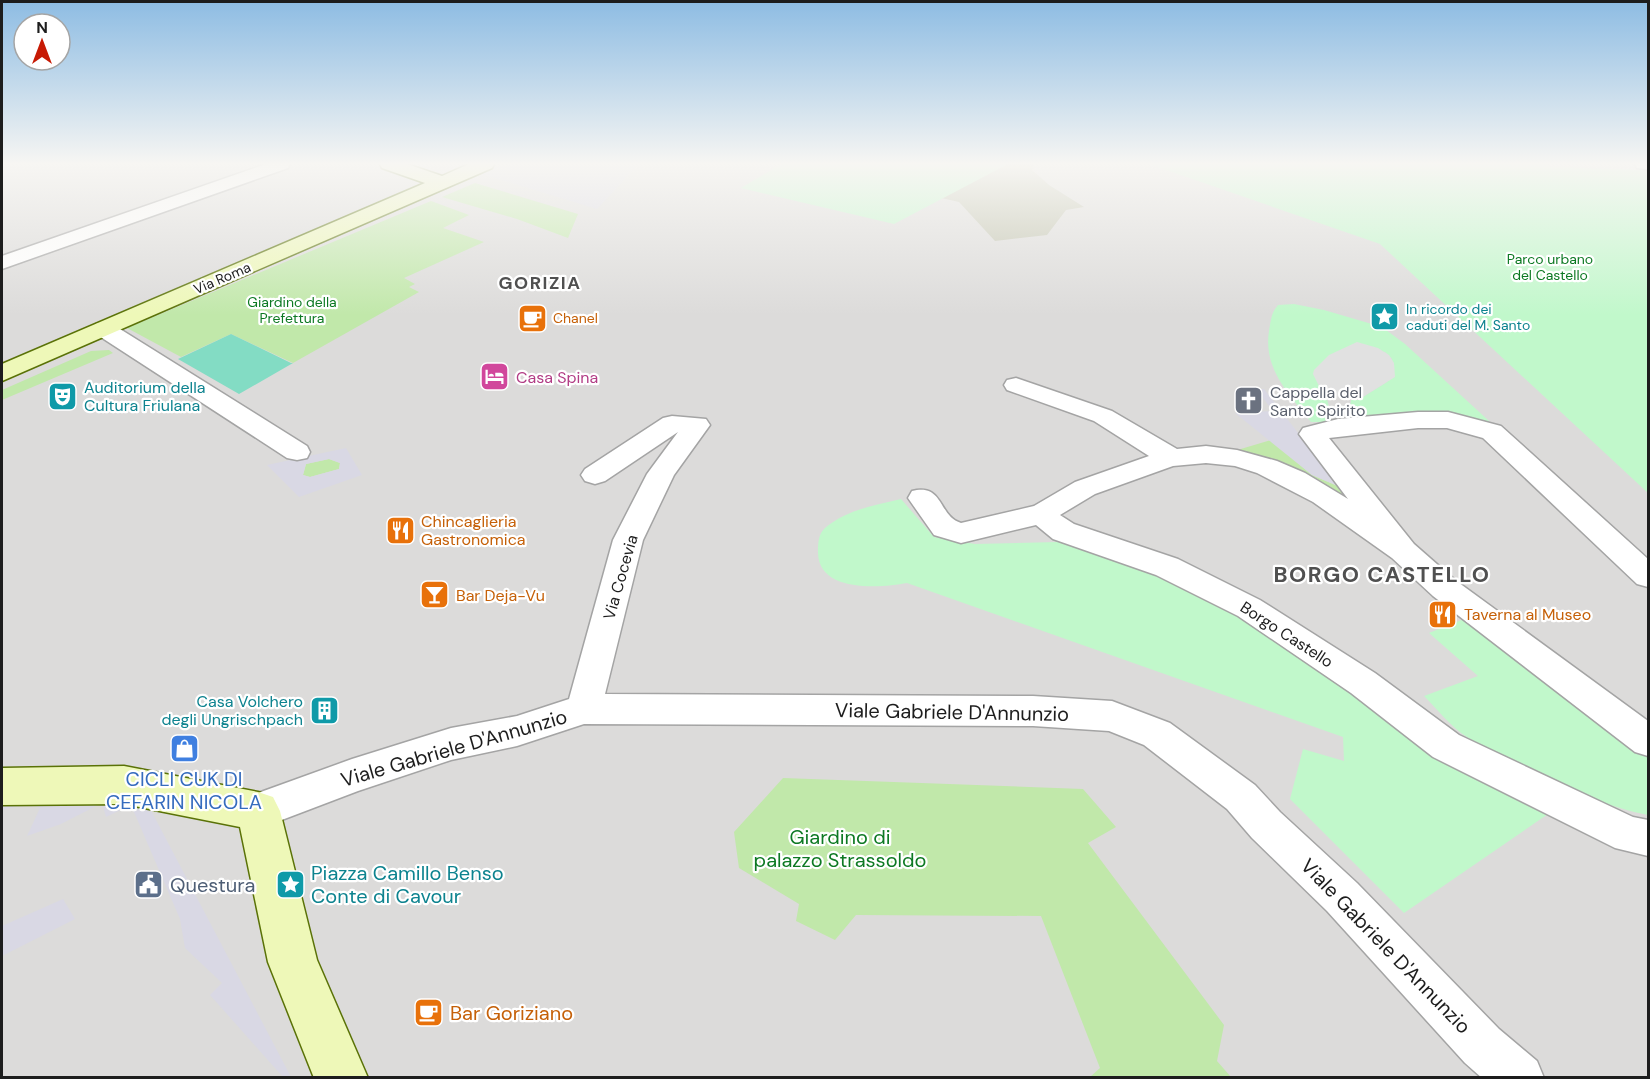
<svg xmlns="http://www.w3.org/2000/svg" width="1650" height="1079" font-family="'DM Sans',sans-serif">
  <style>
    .residential { fill: #dcdbda }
    .construction { fill: #c1c3af }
    .grass { fill: #c1e8aa }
    .park { fill: #c1f8cb }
    .pitch { fill: #83dcc4 }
    .parking { fill: #e1e1e1 }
    .plaza { fill: #d9d8e4; fill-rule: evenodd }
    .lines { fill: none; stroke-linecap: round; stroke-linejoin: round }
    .street-casing { stroke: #a4a4a4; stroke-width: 3 }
    .secondary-casing { stroke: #5a7207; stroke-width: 3 }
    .street { fill: #fff; fill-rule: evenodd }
    .secondary { fill: #eef8b8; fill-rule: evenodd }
    .labels { text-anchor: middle; stroke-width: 4.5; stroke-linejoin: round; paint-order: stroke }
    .far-park-label { font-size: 14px; fill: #0d7923; stroke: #fff }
    .far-street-label { font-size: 14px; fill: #1d1d1d; stroke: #fff }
    .far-culture-label { font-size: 14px; fill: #0d838f; stroke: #fff; text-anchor: start }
    .far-food-label { font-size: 14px; fill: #c56008; stroke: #fff; text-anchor: start }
    .hotel-label { font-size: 16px; fill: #b23c85; stroke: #fff; text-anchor: start }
    .culture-label { font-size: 16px; fill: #0d838f; stroke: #fff; text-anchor: start }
    .worship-label { font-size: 16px; fill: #5b616d; stroke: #fff; text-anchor: start }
    .food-label { font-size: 16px; fill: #c56008; stroke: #fff; text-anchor: start }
    .street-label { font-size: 16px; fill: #1d1d1d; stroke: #fff }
    .far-district-label { font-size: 18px; font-weight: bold; letter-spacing: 1.5px; fill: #505050; stroke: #fff }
    .near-street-label { font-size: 20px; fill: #1d1d1d; stroke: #fff }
    .near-shop-label { font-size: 20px; fill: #366cbe; stroke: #fff }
    .near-park-label { font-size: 20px; fill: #0d7923; stroke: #fff }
    .near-culture-label { font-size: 20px; fill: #0d838f; stroke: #fff; text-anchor: start }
    .near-service-label { font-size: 20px; fill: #4e5e75; stroke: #fff; text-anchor: start }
    .near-food-label { font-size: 20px; fill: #c56008; stroke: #fff; text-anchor: start }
    .district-label { font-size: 22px; font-weight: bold; letter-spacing: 1.5px; fill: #505050; stroke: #fff }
  </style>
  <rect width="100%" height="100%" fill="#eeece4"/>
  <path class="residential" d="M2,164H1648V1077L2,1078Z"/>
  <path class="construction" d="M792,164H1035L1032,170L1049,185L1084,207L1066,210L1047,235L995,241L959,202Z"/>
  <path class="grass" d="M475,183L578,214L568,238L517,219L442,197Z
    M431,201L469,215L443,228L484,242L404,278L415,284L409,287L419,292L293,363L231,334L181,357L127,328Z
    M109,350L113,353L2,400V390L91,351Z
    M1271,440L1312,475L1340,487L1369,519C1326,491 1286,458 1234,451Z
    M329,459L340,463L339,469L310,477L303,475L306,464Z
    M783,778L1083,789L1116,827L1088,843L1224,1025L1217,1061L1231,1077H1090L1100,1068L1041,916L856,915L835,940L796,921L799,904L739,868L734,832Z"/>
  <path class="park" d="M781,164H1008L894,224L741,188Z
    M1149,164H1548L1551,167L1648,170V493L1380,244Z
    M1294,304L1324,310L1382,327L1405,344L1500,431L1348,420L1351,400H1358L1387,382L1392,359L1385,352L1319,386L1328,402L1331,422H1311C1289,394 1263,369 1269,331C1271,320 1271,313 1278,305Z
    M901,499L934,537L975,544L1058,542L1161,577L1242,616L1551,812L1404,913L1290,799L1303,749L1344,761L1343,737L907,583C881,588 819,593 818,553C818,544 818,534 825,528C846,510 875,505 901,499Z
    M1469,617L1648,757V815C1594,805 1515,766 1467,737C1451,727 1437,709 1424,696L1478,676L1429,633Z"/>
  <path class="pitch" d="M231,334L291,363H293L239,394L178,359Z"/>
  <path class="parking" d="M1357,342L1378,348L1389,355L1394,363L1395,377L1358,400L1342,399L1319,386L1313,374L1314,370L1329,355Z"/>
  <path class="plaza" d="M500,164H639L597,209L478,173Z
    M1256,389H1264L1340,487L1312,475L1235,413L1273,411Z
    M346,448L362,475L299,497L267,465ZM329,459L340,463L339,469L310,477L303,475L306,464Z
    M7,795L145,799L291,1077H283L210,995L222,983L185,948L180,919L131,805L106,817L102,803L61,824L27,836L40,808L29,804L2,810V796Z
    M63,899L75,919L2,956V926Z"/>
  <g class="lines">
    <defs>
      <path id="street" d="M266,164H290L288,168L2,269V256Z
        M1635,164H1648V169L1637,168Z
        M104,322L112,324L307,446L310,452L307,458L297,460L287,458L96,334L93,329L96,324Z
        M1016,378L1112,411L1177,449L1206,446L1237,450L1277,461L1305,473L1348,499L1299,434L1303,428L1338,419L1418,412H1448L1501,426L1648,559V587L1637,584L1483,438L1447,428H1418L1329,438L1414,544L1455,580L1648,721V756L1635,752L1433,596L1392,558L1313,502L1257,473L1235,466L1206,463L1173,466L1095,494L1060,515L1074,524L1178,559L1260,600L1375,673L1459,735L1633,817L1648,820V856L1615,848L1433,757L1351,693L1238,616L1156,575L1053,539L1036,525L961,543L934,535L908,498L912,491C944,483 938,516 961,523L1034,506L1075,482L1149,456L1094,421L1007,390L1004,385L1007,380Z
        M672,416L706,419L710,425L674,475L643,540L605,694L1033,696L1112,701L1170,723L1255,785L1280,812L1357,883L1499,1029L1537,1061L1544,1078H1482L1465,1063L1327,911L1252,838L1227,809L1144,745L1109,731L1033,726L584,724L517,746L451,760L358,791L258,829L244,824L238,811L244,798L352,759L451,728L517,716L569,699L613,540L647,474L678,432L605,481L595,484L585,481L581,475L585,469L663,418Z"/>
      <path id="secondary" d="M380,164H407L442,176L469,164H494L492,168L2,381V364L425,183L382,168Z
        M124,766L258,792L273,797L280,811L317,960L368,1078H314L268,962L240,827L124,804L2,805V768Z"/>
    </defs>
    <use href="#street" class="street-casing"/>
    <use href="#secondary" class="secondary-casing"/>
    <use href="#street" class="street"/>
    <use href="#secondary" class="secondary"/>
  </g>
  <linearGradient id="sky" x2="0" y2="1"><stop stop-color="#8dbce3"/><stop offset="0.52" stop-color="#f7f6f3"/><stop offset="1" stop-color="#f7f6f3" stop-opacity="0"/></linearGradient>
  <rect width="1650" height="315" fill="url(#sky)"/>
  <defs>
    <symbol id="sight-square" viewBox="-11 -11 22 22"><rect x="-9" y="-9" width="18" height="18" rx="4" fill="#0f9aa8" stroke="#fff"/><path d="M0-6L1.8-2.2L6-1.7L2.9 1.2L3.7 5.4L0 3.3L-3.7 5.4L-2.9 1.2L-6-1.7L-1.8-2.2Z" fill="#fff"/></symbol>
    <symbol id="cafe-square" viewBox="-11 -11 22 22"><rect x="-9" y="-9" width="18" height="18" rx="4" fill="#e8710a" stroke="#fff"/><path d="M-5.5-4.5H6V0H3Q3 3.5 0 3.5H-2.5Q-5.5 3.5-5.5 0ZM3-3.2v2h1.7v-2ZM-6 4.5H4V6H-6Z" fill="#fff"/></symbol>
    <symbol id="hotel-square" viewBox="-11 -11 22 22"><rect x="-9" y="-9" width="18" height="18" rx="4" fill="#d1479c" stroke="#fff"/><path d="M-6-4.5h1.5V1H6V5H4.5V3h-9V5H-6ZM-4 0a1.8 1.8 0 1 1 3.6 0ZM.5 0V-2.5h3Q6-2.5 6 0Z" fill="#fff"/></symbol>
    <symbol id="theatre-square" viewBox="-11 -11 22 22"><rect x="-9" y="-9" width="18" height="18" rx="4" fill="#0f9aa8" stroke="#fff"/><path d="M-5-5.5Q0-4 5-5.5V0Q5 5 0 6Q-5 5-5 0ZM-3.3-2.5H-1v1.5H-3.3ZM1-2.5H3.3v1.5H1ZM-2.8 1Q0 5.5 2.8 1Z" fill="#fff"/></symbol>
    <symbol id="church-square" viewBox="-11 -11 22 22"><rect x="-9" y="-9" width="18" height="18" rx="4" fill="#6b7280" stroke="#fff"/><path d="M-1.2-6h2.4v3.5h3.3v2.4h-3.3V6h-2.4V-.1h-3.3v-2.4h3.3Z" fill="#fff"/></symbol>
    <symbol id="restaurant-square" viewBox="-11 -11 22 22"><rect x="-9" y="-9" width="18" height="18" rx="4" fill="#e8710a" stroke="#fff"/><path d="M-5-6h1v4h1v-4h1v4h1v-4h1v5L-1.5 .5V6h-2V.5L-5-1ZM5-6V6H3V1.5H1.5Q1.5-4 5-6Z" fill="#fff"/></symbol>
    <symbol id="bar-square" viewBox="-11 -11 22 22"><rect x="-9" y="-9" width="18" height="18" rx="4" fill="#e8710a" stroke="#fff"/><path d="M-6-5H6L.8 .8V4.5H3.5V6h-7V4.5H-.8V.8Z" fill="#fff"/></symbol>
    <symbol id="building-square" viewBox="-11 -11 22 22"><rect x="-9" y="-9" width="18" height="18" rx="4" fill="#0f9aa8" stroke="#fff"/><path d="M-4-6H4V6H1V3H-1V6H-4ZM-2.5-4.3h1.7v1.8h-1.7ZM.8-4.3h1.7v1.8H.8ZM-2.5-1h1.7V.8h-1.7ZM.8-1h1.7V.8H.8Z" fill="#fff"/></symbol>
    <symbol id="shop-square" viewBox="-11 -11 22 22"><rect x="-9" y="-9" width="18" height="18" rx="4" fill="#3f7fe0" stroke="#fff"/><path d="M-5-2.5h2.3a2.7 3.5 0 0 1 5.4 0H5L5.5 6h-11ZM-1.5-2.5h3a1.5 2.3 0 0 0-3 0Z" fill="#fff"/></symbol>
    <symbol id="civic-square" viewBox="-11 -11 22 22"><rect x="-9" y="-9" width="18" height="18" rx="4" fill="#5c6f8a" stroke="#fff"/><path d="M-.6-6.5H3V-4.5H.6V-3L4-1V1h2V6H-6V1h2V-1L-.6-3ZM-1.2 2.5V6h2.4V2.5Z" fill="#fff"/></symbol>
  </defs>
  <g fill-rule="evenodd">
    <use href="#sight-square" x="1368" y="300" width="33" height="33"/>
    <use href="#cafe-square" x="516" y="302" width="33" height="33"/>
    <use href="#hotel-square" x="478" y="360" width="33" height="33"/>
    <use href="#theatre-square" x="46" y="380" width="33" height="33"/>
    <use href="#church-square" x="1232" y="384" width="33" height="33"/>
    <use href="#restaurant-square" x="384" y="514" width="33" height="33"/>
    <use href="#bar-square" x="418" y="578" width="33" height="33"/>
    <use href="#restaurant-square" x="1426" y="598" width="33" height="33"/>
    <use href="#building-square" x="308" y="694" width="33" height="33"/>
    <use href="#shop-square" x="168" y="732" width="33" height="33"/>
    <use href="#sight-square" x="274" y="868" width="33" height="33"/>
    <use href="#civic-square" x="132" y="868" width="33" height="33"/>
    <use href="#cafe-square" x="412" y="996" width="33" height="33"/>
  </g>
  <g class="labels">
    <g class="far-park-label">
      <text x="1550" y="264">Parco urbano<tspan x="1550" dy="16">del Castello</tspan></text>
      <text x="292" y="307">Giardino della<tspan x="292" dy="16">Prefettura</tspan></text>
    </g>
    <g class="far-street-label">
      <text transform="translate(222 278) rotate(-23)" y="5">Via Roma</text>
    </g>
    <g class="far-culture-label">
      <text x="1406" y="314">In ricordo dei<tspan x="1406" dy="16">caduti del M. Santo</tspan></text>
    </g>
    <g class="far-food-label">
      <text x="553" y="323">Chanel</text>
    </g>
    <g class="hotel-label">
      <text x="516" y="383">Casa Spina</text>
    </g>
    <g class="culture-label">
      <text x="84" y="393">Auditorium della<tspan x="84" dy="18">Cultura Friulana</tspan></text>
      <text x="303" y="707" text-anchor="end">Casa Volchero<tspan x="303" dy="18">degli Ungrischpach</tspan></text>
    </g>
    <g class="worship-label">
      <text x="1270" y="398">Cappella del<tspan x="1270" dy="18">Santo Spirito</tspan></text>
    </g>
    <g class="food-label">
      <text x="421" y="527">Chincaglieria<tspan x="421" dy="18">Gastronomica</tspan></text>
      <text x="456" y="601">Bar Deja-Vu</text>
      <text x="1464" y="620">Taverna al Museo</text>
    </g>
    <g class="street-label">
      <text transform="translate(620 577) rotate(-74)" y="6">Via Cocevia</text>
      <text transform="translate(1287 634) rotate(33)" y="6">Borgo Castello</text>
    </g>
    <g class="far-district-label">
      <text x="540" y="289">GORIZIA</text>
    </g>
    <g class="near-street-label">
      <text transform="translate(952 712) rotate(1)" y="7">Viale Gabriele D'Annunzio</text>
      <text transform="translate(454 748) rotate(-16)" y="7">Viale Gabriele D'Annunzio</text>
      <text transform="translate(1386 946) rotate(46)" y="7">Viale Gabriele D'Annunzio</text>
    </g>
    <g class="near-shop-label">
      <text x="184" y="786">CICLI CUK DI<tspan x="184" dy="23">CEFARIN NICOLA</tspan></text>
    </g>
    <g class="near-park-label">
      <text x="840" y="844">Giardino di<tspan x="840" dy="23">palazzo Strassoldo</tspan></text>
    </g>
    <g class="near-culture-label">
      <text x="311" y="880">Piazza Camillo Benso<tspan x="311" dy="23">Conte di Cavour</tspan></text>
    </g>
    <g class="near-service-label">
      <text x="170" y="892">Questura</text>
    </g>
    <g class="near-food-label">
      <text x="450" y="1020">Bar Goriziano</text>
    </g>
    <g class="district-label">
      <text x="1382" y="582">BORGO CASTELLO</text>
    </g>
  </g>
  <rect width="1650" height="1079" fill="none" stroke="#1d1d1d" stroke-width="6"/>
  <g transform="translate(42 42)"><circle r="28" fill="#ffffff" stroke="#a5a5a5" stroke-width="1.5"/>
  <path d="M0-4.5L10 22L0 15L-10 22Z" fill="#c71a04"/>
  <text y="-9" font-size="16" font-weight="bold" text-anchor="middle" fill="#1d1d1d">N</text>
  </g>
</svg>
